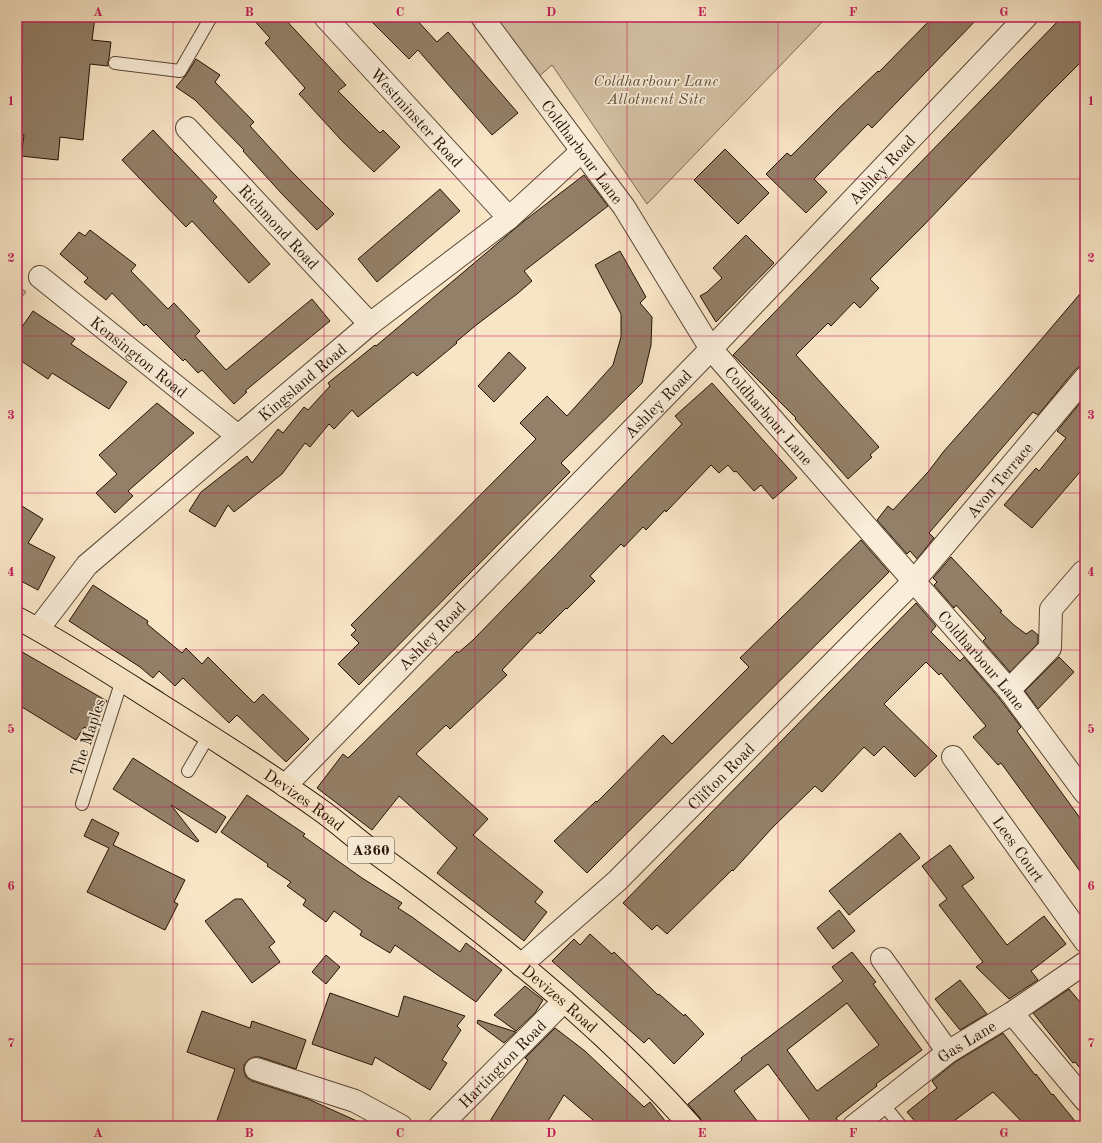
<svg xmlns="http://www.w3.org/2000/svg" width="1102" height="1143" font-family="'Old Standard TT',serif">
  <style>
    .green { fill: #d4c1a5; stroke: #7c6a54 }
    .building { fill: #938068; stroke: #251202; fill-rule: evenodd }
    .lines { fill: none; stroke-linecap: round; stroke-linejoin: round }
    .service-casing { stroke: #5a4733; stroke-width: 14 }
    .minor-casing { stroke: #5a4733; stroke-width: 24 }
    .primary-casing { stroke: #251202; stroke-width: 24 }
    .service { stroke: #faeeda; stroke-width: 12 }
    .minor { stroke: #faeeda; stroke-width: 22 }
    .primary { stroke: #f8e5c6; stroke-width: 22 }
    .grid { fill: none; stroke: #c2185b; stroke-width: 1; stroke-opacity: 0.55 }
    .labels { text-anchor: middle; stroke-width: 3.5; stroke-linejoin: round; paint-order: stroke }
    .shield { fill: #faeeda; stroke: #655443; stroke-width: 1 }
    .shield-label { font-size: 15px; font-weight: bold; fill: #251202 }
    .park-label { font-size: 16px; font-style: italic; fill: #624f3b; stroke: #faeeda }
    .street-label { font-size: 16px; fill: #251202; stroke: #faeeda }
    .neatline { fill: none; stroke: #c2185b; stroke-width: 1.5 }
    .grid-label { font-size: 13px; text-anchor: middle; font-weight: bold; fill: #c2185b }
  </style>
  <rect width="100%" height="100%" fill="#f8e5c6"/>
  <filter id="stains"><feTurbulence type="fractalNoise" baseFrequency=".005" numOctaves="4"/><feColorMatrix values="0 0 0 0 .2 0 0 0 0 .09 0 0 0 0 .02 0 0 0 .5 -.17"/></filter>
  <radialGradient id="worn" r=".72"><stop offset=".6" stop-color="#630" stop-opacity="0"/><stop offset="1" stop-color="#630" stop-opacity=".3"/></radialGradient>
  <path class="green" d="M492,17H827L647,204L552,65L537,78Z
    M17,285L26,292L17,303Z"/>
  <path class="building" d="M17,17H95L92,40L111,42L109,58L108,62V66L90,64L83,140L60,137L58,160L21,156L24,135H17Z
    M251,17H283L346,85L338,91L380,133L383,130L400,147L374,172L342,141L299,94L305,88L265,43L270,38Z
    M367,17H414L437,42L448,32L518,113L492,135L418,50L409,59Z
    M933,17H979L872,128L868,124L814,179L827,192L806,213L766,174L787,153L791,156L839,108L878,71L879,72Z
    M1062,17H1085V58L1045,98L924,225L870,279L879,288L860,308L854,302L831,326L828,323L796,355L879,447L870,455L872,457L848,479L795,419L796,418L733,355Z
    M196,59L220,75L215,82L254,122L250,126L291,171L334,214L317,230L282,194L243,151L244,150L195,100L176,87L186,75Z
    M153,130L217,197L213,201L270,264L249,283L192,221L186,227L122,160Z
    M725,149L769,193L738,224L694,180Z
    M584,175L608,206L524,271L532,281L517,294L475,326L456,342L457,343L417,376L413,372L358,417L352,410L334,429L329,424L310,447L305,443L282,474L249,500L234,512L228,505L215,527L189,511L201,492L247,456L252,463L278,429L283,433L304,407L308,410L330,386L328,383L375,345L376,346L524,221Z
    M440,189L460,211L377,282L358,259Z
    M90,230L136,265L131,271L168,309L174,303L200,331L195,336L226,370L312,299L330,321L245,391L247,392L234,404L202,370L198,373L185,359L183,361L146,324L144,326L112,293L106,300L84,282L88,278L60,254L79,232L85,236Z
    M746,235L774,263L716,322L700,296L707,292L722,278L713,268Z
    M620,251L646,297L640,303L652,317L651,345L642,383L561,463L570,472L359,685L338,664L359,643L351,635L356,630L351,625L536,439L520,423L547,396L567,416L613,365L621,337V314L595,265Z
    M1085,288V366H1080L1075,370L1038,415L1033,412L929,533L934,538L917,559L910,551L907,554L877,520L888,506L893,510L928,472L944,451L999,389Z
    M33,311L75,339L71,344L127,382L109,409L52,373L48,379L17,358V334Z
    M509,352L526,368L494,402L478,386Z
    M712,383L797,478L773,499L761,485L754,491L736,471L734,472L728,465L719,473L711,465L666,512L665,510L646,530L643,527L624,547L621,544L590,576L595,581L567,609L566,608L540,634L538,632L502,670L507,675L450,729L446,725L416,754L488,819L473,835L543,892L535,902L547,912L524,941L437,873L457,848L399,796L372,830L317,788L343,754L348,758L457,651L458,653L473,640L552,559L682,424L675,416Z
    M1085,397V466L1032,528L1004,505L1036,468L1039,471L1066,438L1057,431Z
    M157,403L194,433L128,491L133,496L115,513L96,493L117,474L99,455Z
    M17,503L43,519L28,543L55,557L38,590L17,579Z
    M861,540L889,572L587,873L554,841L596,801L597,802L612,787L663,735L672,744L749,667L740,658Z
    M951,557L1002,611L1000,612L1014,625L1026,634L1032,630L1038,635V643L1010,672L983,641L986,638L956,605L954,608L934,585L937,582L933,578Z
    M93,585L148,621L147,624L182,653L186,648L202,664L208,657L254,703L263,694L309,739L286,762L237,715L229,723L183,678L175,686L159,671L153,678L140,667L69,621Z
    M916,603L936,626L931,632L960,661L964,657L999,698L1021,727L1017,731L1085,825V878L1001,763L998,765L973,737L986,726L941,673L939,675L926,662L884,704L937,756L915,777L884,746L874,756L864,747L822,792L815,786L773,827L733,871L732,870L667,934L657,925L652,930L623,903Z
    M17,649L107,701L90,730L84,727L76,740L17,704Z
    M1059,657L1074,672L1038,709L1025,691Z
    M133,758L226,817L216,833L171,805L199,841L197,842L113,789Z
    M247,795L305,834L303,836L362,878L402,903L398,908L412,917L460,952L466,943L502,970L476,1002L395,945L390,953L360,935L362,931L334,911L326,922L303,905L306,900L287,886L291,882L267,866L268,864L221,832Z
    M92,819L119,833L113,845L185,880L174,902L178,904L165,930L87,892L109,848L84,836Z
    M900,833L920,858L849,915L829,891Z
    M950,845L974,878L962,886L1007,945L1044,916L1066,944L1031,971L1038,980L1009,999L976,967L983,962L939,905L947,899L922,866Z
    M235,899H242L275,942L269,947L280,962L252,983L205,921Z
    M839,910L855,931L833,949L817,928Z
    M590,934L612,954L614,952L658,995L659,994L684,1016L685,1014L704,1034L674,1064L649,1038L644,1043L552,961L574,939L580,945Z
    M852,952L876,982L873,984L922,1050L876,1084L877,1086L836,1118L842,1126H814L768,1064L734,1091L761,1126H703L700,1118L688,1104L742,1060L741,1058L843,981L832,967ZM847,1003L879,1045L817,1091L787,1050Z
    M326,955L340,967L326,984L312,972Z
    M960,980L987,1014L960,1030L935,999Z
    M525,986L543,1000L535,1013L516,1031L494,1015Z
    M1069,989L1085,1008V1074L1075,1062L1073,1063L1033,1013Z
    M330,993L398,1017L404,996L465,1016L457,1026L461,1030L442,1060L447,1063L430,1090L375,1057L372,1065L312,1044Z
    M202,1011L250,1028L252,1021L306,1040L296,1069L260,1057H254L248,1060L244,1065V1071L246,1077L252,1081L308,1099L368,1126H215L235,1069L187,1052Z
    M478,1020L516,1032L504,1043L477,1023Z
    M555,1028L585,1051L644,1107L650,1102L666,1122L668,1120L674,1126H600L564,1095L545,1126H487L528,1060L525,1058Z
    M1003,1033L1035,1075L1036,1074L1052,1095L1053,1094L1079,1126H1026L993,1092L947,1126H919L907,1112L937,1088L932,1081L955,1062Z"/>
  <g class="lines">
    <defs>
      <path id="service" d="M115,63L180,71L211,17
        M188,771L209,735
        M82,804L122,680
        M882,1103L901,1126"/>
      <g id="minor">
        <path id="s1" d="M325,17L509,218"/>
        <path id="s2" d="M482,17L624,207L711,349L1009,690L1085,793"/>
        <path id="s3" d="M187,128L370,324"/>
        <path id="s4" d="M40,277L238,436"/>
        <path id="s5" d="M38,629L87,565L370,324L509,218L582,151"/>
        <path d="M1009,690L1050,648L1051,609L1083,572"/>
        <path id="s6" d="M953,757L1085,941"/>
        <path id="s7" d="M285,786L711,349L1026,17"/>
        <path d="M882,959L948,1052"/>
        <path id="s8" d="M521,965L617,881L914,581L1085,378"/>
        <path d="M1012,1013L1085,1100"/>
        <path d="M256,1069L355,1101L401,1126"/>
        <path id="s9" d="M440,1126L564,1001"/>
        <path id="s10" d="M854,1126L948,1052L1012,1013L1085,963"/>
      </g>
      <g id="primary">
        <path id="s11" d="M17,618C66,644 112,674 159,704C213,738 267,772 319,809C335,820 350,834 366,846C482,930 596,1019 691,1126"/>
      </g>
    </defs>
    <use href="#service" class="service-casing"/>
    <use href="#minor" class="minor-casing"/>
    <use href="#primary" class="primary-casing"/>
    <use href="#service" class="service"/>
    <use href="#minor" class="minor"/>
    <use href="#primary" class="primary"/>
  </g>
  <path class="grid" d="M173,17V1126M324,17V1126M475,17V1126M627,17V1126M778,17V1126M929,17V1126M17,179H1085M17,336H1085M17,493H1085M17,650H1085M17,807H1085M17,964H1085"/>
  <g class="labels">
    <rect class="shield" x="348" y="837" width="46" height="26" rx="3"/>
    <g class="shield-label">
      <text x="371" y="855">A360</text>
    </g>
    <g class="park-label">
      <text x="656" y="86">Coldharbour Lane<tspan x="656" dy="18">Allotment Site</tspan></text>
    </g>
    <g class="street-label">
      <text dy="6" stroke="none"><textPath href="#s1" startOffset="136">Westminster Road</textPath></text>
      <text dy="6" stroke="none"><textPath href="#s2" startOffset="168">Coldharbour Lane</textPath></text>
      <text dy="6" stroke="none"><textPath href="#s7" startOffset="858">Ashley Road</textPath></text>
      <text dy="6" stroke="none"><textPath href="#s3" startOffset="135">Richmond Road</textPath></text>
      <text dy="6" stroke="none"><textPath href="#s4" startOffset="127">Kensington Road</textPath></text>
      <text dy="6" stroke="none"><textPath href="#s5" startOffset="363">Kingsland Road</textPath></text>
      <text dy="6" stroke="none"><textPath href="#s7" startOffset="534">Ashley Road</textPath></text>
      <text dy="6" stroke="none"><textPath href="#s2" startOffset="492">Coldharbour Lane</textPath></text>
      <text dy="6" stroke="none"><textPath href="#s8" startOffset="682">Avon Terrace</textPath></text>
      <text dy="6" stroke="none"><textPath href="#s7" startOffset="210">Ashley Road</textPath></text>
      <text dy="6" stroke="none"><textPath href="#s2" startOffset="816">Coldharbour Lane</textPath></text>
      <text transform="translate(87 737) rotate(-72)" y="6">The Maples</text>
      <text dy="6" stroke="none"><textPath href="#s8" startOffset="275">Clifton Road</textPath></text>
      <text dy="6" stroke="none"><textPath href="#s11" startOffset="340">Devizes Road</textPath></text>
      <text dy="6" stroke="none"><textPath href="#s6" startOffset="113">Lees Court</textPath></text>
      <text dy="6" stroke="none"><textPath href="#s11" startOffset="664">Devizes Road</textPath></text>
      <text dy="6" stroke="none"><textPath href="#s10" startOffset="141">Gas Lane</textPath></text>
      <text dy="6" stroke="none"><textPath href="#s9" startOffset="88">Hartington Road</textPath></text>
    </g>
  </g>
  <rect width="1102" height="1143" fill="none" stroke="#f8e5c6" stroke-width="44"/>
  <rect x="22" y="22" width="1058" height="1099" class="neatline"/>
  <g class="grid-label">
    <text x="98" y="16">A</text>
    <text x="249" y="16">B</text>
    <text x="400" y="16">C</text>
    <text x="551" y="16">D</text>
    <text x="702" y="16">E</text>
    <text x="853" y="16">F</text>
    <text x="1004" y="16">G</text>
    <text x="11" y="105">1</text>
    <text x="1091" y="105">1</text>
    <text x="11" y="262">2</text>
    <text x="1091" y="262">2</text>
    <text x="11" y="419">3</text>
    <text x="1091" y="419">3</text>
    <text x="11" y="576">4</text>
    <text x="1091" y="576">4</text>
    <text x="11" y="733">5</text>
    <text x="1091" y="733">5</text>
    <text x="11" y="890">6</text>
    <text x="1091" y="890">6</text>
    <text x="11" y="1047">7</text>
    <text x="1091" y="1047">7</text>
    <text x="98" y="1137">A</text>
    <text x="249" y="1137">B</text>
    <text x="400" y="1137">C</text>
    <text x="551" y="1137">D</text>
    <text x="702" y="1137">E</text>
    <text x="853" y="1137">F</text>
    <text x="1004" y="1137">G</text>
  </g>
  <rect width="100%" height="100%" filter="url(#stains)"/>
  <rect width="100%" height="100%" fill="url(#worn)"/>
</svg>
